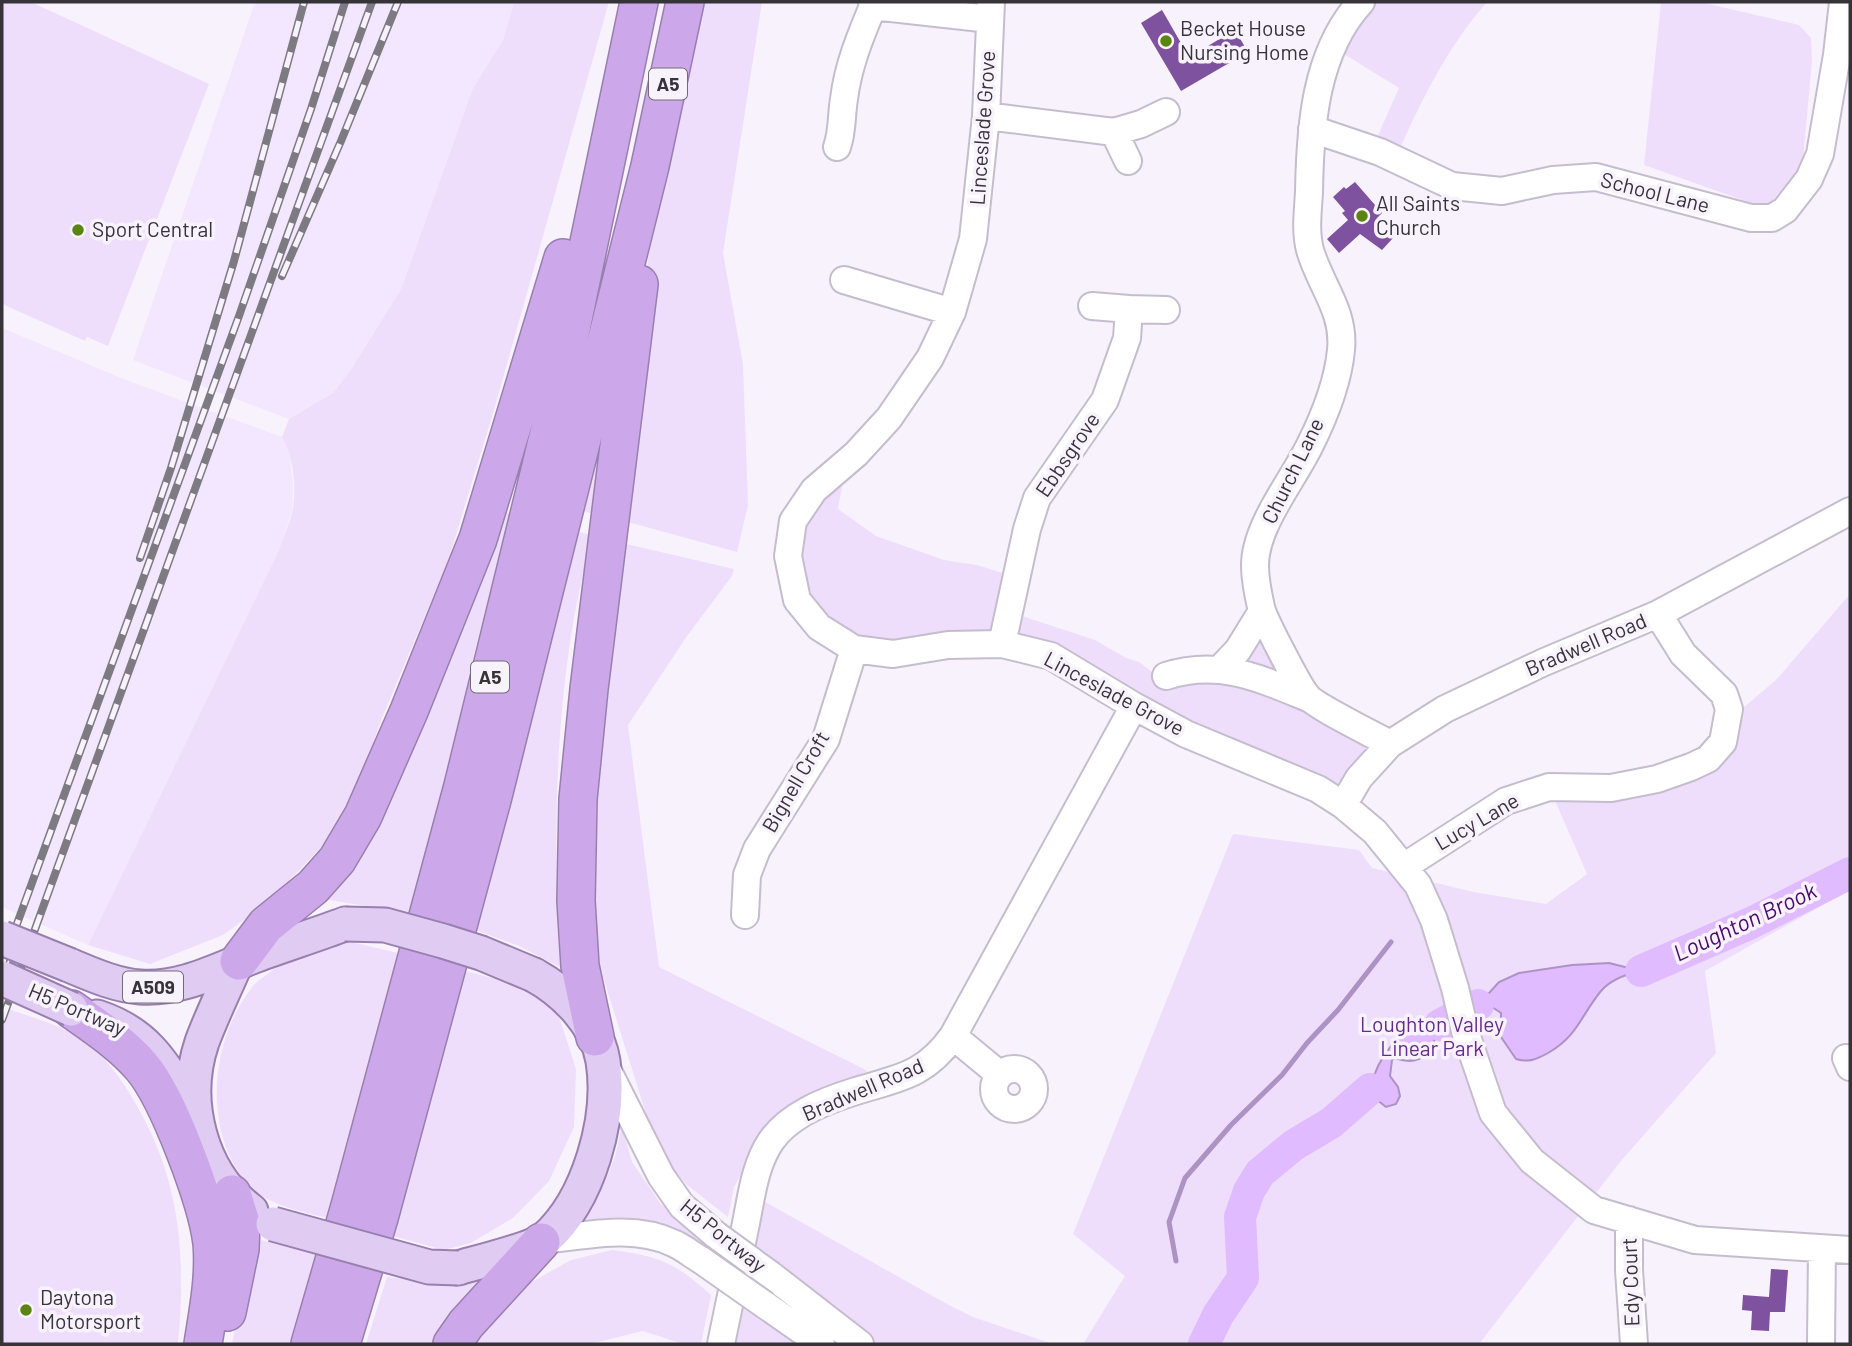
<svg xmlns="http://www.w3.org/2000/svg" width="1852" height="1346" font-family="Barlow,sans-serif">
  <style>
    .built { fill: #f3e6ff }
    .green { fill: #eedefc }
    .water { fill: #e0bbff; stroke: #ad92c4; stroke-width: 2 }
    .lines { fill: none; stroke-linecap: round; stroke-linejoin: round }
    .stream { stroke: #ad92c4; stroke-width: 5 }
    .river { stroke: #e0bbff; stroke-width: 32 }
    .building { fill: #7e529f }
    .minor-casing { stroke: #c5bdce; stroke-width: 30 }
    .major-casing { stroke: #987fad; stroke-width: 37 }
    .highway-casing { stroke: #987fad; stroke-width: 40 }
    .minor { stroke: #fff; stroke-width: 26 }
    .major { stroke: #e0cbf3; stroke-width: 33 }
    .highway { stroke: #cca8eb; stroke-width: 37 }
    .rail-casing { stroke: #7e7a82; stroke-width: 8 }
    .rail { stroke: #f8f2fd; stroke-width: 5; stroke-dasharray: 16; stroke-linecap: butt }
    .minor-bridge-casing { stroke: #c5bdce; stroke-width: 30; stroke-linecap: butt }
    .major-bridge-casing { stroke: #987fad; stroke-width: 37; stroke-linecap: butt }
    .minor-bridge { stroke: #fff; stroke-width: 26 }
    .major-bridge { stroke: #e0cbf3; stroke-width: 33 }
    .poi-dot { fill: #5b8510; stroke: #f8f2fd; stroke-width: 2.5 }
    .labels { text-anchor: middle; stroke-width: 7; stroke-linejoin: round; paint-order: stroke }
    .shield { fill: #f8f2fd; stroke: #706c74; stroke-width: 2 }
    .shield-label { font-size: 19px; font-weight: bold; fill: #363339 }
    .poi-label { font-size: 21px; fill: #363339; stroke: #f8f2fd; text-anchor: start }
    .street-label { font-size: 21px; fill: #363339; stroke: #f8f2fd }
    .park-label { font-size: 21px; fill: #652b8a; stroke: #f8f2fd }
    .water-label { font-size: 23px; font-style: italic; fill: #4a086d; stroke: #f8f2fd }
  </style>
  <rect width="100%" height="100%" fill="#f8f2fd"/>
  <path class="built" d="M255,2H514L503,40L473,88L401,289L352,368L333,393L289,419L133,360Z
    M2,328L126,380L282,437L289,449L293,484L292,511L279,550L88,945L2,907Z"/>
  <path class="green" d="M2,2H31L209,84L108,346L87,337L85,341L2,304Z
    M514,2H609L494,410L448,561L382,718L344,823L270,901L223,935L150,964L88,945L279,550C283,538 289,525 292,513C297,490 294,457 282,437L289,419L333,393L352,368L401,289L473,88L503,40Z
    M698,2H762L723,253L743,364L748,505L737,552L617,519L636,340L656,207Z
    M1377,2H1487C1448,46 1421,101 1397,155L1374,144L1399,88L1339,51L1358,19Z
    M1661,2H1700L1799,25L1811,38L1812,61L1802,170L1765,208L1644,165Z
    M602,395L593,514L577,509Z
    M844,475L838,509L876,536L944,560L977,565L1006,574L1002,599L991,633L869,642L829,623L805,594L798,551L802,531L828,486Z
    M494,511L511,513L476,646L413,914L318,898Z
    M573,530L591,535C585,567 577,598 572,630C554,740 554,855 560,967L519,946L475,930Z
    M622,543L734,569L732,576L687,636L628,725L659,967L868,1071L772,1119L734,1187L728,1217L687,1185L669,1164L652,1133L595,951L598,710Z
    M1850,594V890L1705,971L1716,1053L1620,1162L1479,1344H1083L1125,1276L1073,1234L1233,834L1359,850L1372,868L1474,892L1546,904L1587,874L1549,787L1611,788L1736,744L1743,708L1776,680Z
    M1016,614L1095,640L1126,658L1139,662L1155,674L1202,675L1274,694L1360,740L1368,752L1333,788L1213,734L1012,633Z
    M1263,628L1291,679L1240,661Z
    M347,941L398,953L331,1219C302,1211 264,1206 245,1181C202,1127 211,1038 253,986C257,981 264,977 269,973C294,954 317,947 347,941Z
    M458,969L515,984L557,1010L576,1069L574,1127L549,1181L513,1218L471,1243L444,1250L389,1235Z
    M8,1009C31,1017 58,1024 78,1037C104,1054 122,1079 137,1106C181,1182 186,1258 178,1344H2V1026Z
    M623,1131L632,1162L660,1203L697,1237L694,1241C651,1215 632,1216 583,1220C600,1192 616,1165 620,1132Z
    M762,1200L947,1304L973,1317L1053,1344H733Z
    M253,1238L320,1255L293,1344H232Z
    M612,1250C659,1256 676,1263 711,1295L701,1344H683L643,1331L590,1344H466L519,1289L571,1260Z
    M484,1276L439,1334L434,1344H366L387,1277L433,1282Z"/>
  <path class="water" d="M1609,963L1641,971C1627,974 1611,979 1601,991C1581,1015 1578,1036 1548,1053C1537,1059 1529,1063 1516,1059L1501,1037V1013L1492,1007L1482,1010L1478,1005L1499,982L1519,973L1572,965Z
    M1430,1021L1440,1025C1433,1048 1424,1069 1395,1058L1392,1060L1390,1076L1398,1087L1400,1096L1396,1104L1386,1107L1376,1099L1370,1089C1378,1056 1397,1032 1430,1021Z"/>
  <g class="lines">
    <path class="stream" d="M1176,1261L1169,1222L1185,1178L1231,1125L1282,1075L1307,1043L1338,1010L1391,942"/>
    <path class="river" d="M1641,971L1751,923L1850,873
      M1440,1025L1478,1005
      M1204,1344L1218,1315L1243,1278L1240,1217L1249,1191L1260,1173L1294,1145L1331,1123L1370,1089"/>
  </g>
  <path class="building" d="M1162,10L1189,57L1235,30L1248,52L1181,91L1141,23Z
    M1355,182L1382,213L1377,218L1383,225L1381,228L1393,238L1382,250L1360,234L1339,253L1327,239L1348,220L1342,213L1345,211L1333,197L1344,187L1346,189Z
    M1771,1269L1788,1270L1785,1312H1770L1769,1331L1751,1330L1752,1311L1742,1310L1743,1295L1769,1297Z"/>
  <g class="lines">
    <defs>
      <path id="minor" d="M872,2L873,6L990,19
        M991,2L986,116L973,239L952,312L930,358L889,418L856,454L814,490L793,521L788,556L797,600L819,627L854,649L893,654L948,645L1002,644L1051,656L1134,706L1186,734L1318,789L1343,805L1375,832L1418,885L1434,920L1455,988L1465,1031L1493,1113L1532,1161L1594,1210L1695,1240L1850,1250
        M1361,2C1315,52 1310,127 1309,192C1308,211 1305,231 1310,250C1320,285 1345,311 1341,350C1338,382 1324,417 1310,445C1293,480 1255,526 1255,565C1255,578 1258,594 1261,607C1263,618 1299,687 1307,696C1315,706 1374,735 1390,744
        M986,116L1114,132L1141,124L1166,112
        M1312,129L1380,152L1452,186L1502,191L1553,180L1596,177L1751,218H1772L1785,210L1809,179L1820,154L1837,55L1843,2
        M1114,132L1128,161
        M837,147C843,130 841,116 844,99C848,66 860,37 873,6
        M844,280L952,312
        M1129,309L1166,310
        M1002,644L1027,529L1037,498L1105,400L1127,338L1129,309L1092,306
        M1221,668L1238,650L1262,611
        M1166,676C1219,659 1259,678 1308,698
        M1343,805L1359,778L1390,744L1445,709L1542,663L1658,614L1850,511
        M1405,866L1506,801L1549,787L1611,788L1657,779L1691,767L1708,759L1723,742L1729,709L1724,694L1683,654L1658,614
        M745,915L747,875L757,849L826,739L854,649
        M953,1036L999,1074
        M1846,1058L1850,1067
        M605,1065L661,1176L682,1206L716,1235
        M994 1089a20 20 0 1 1 40 0a20 20 0 1 1-40 0Z
        M1629,1220V1270L1634,1344
        M543,1240C586,1236 632,1224 673,1243C683,1247 692,1255 701,1260
        M771,1275L860,1344
        M765,1305L821,1344
        M721,1344C729,1306 737,1267 745,1228C751,1200 754,1166 771,1141C789,1115 824,1101 853,1092C897,1078 924,1077 953,1036L1134,706
        M1821,1344L1822,1249"/>
      <path id="major" d="M236,963C225,989 212,1015 202,1042C182,1101 200,1173 251,1211
        M69,965C93,975 115,985 140,987C181,990 217,970 254,956C284,945 315,935 345,924
        M97,1017C152,1035 166,1070 195,1117
        M458,1268C475,1263 535,1248 545,1239C589,1200 612,1118 603,1061C597,1024 565,992 534,975"/>
      <path id="highway" d="M239,961L266,925L313,887L337,860L363,816L409,711L478,539L563,258
        M71,1009C96,1027 121,1043 141,1066C168,1097 207,1202 212,1243C215,1277 208,1312 203,1344
        M595,1037L580,966L576,901L578,799L589,689L639,284
        M227,1312L240,1249L241,1223L232,1194
        M310,1344L350,1206L463,786L551,425L639,2
        M341,1344L379,1218L493,796L650,166L685,2
        M452,1344L466,1324L541,1242"/>
    </defs>
    <use href="#minor" class="minor-casing"/>
    <use href="#major" class="major-casing"/>
    <use href="#highway" class="highway-casing"/>
    <use href="#minor" class="minor"/>
    <use href="#major" class="major"/>
    <use href="#highway" class="highway"/>
    <defs>
      <path id="rail" d="M282,276L341,141L398,2
        M140,558L171,468L234,261L304,2
        M2,965L239,316L311,109L345,2
        M2,1020L372,2"/>
    </defs>
    <use href="#rail" class="rail-casing"/>
    <use href="#rail" class="rail"/>
    <defs>
      <path id="minor-bridge" d="M716,1235L771,1275
        M701,1260L765,1305"/>
      <path id="major-bridge" d="M345,924L385,925L443,941L481,953L534,975
        M2,938L69,965
        M2,978L71,1009
        M273,1224L429,1267L458,1268"/>
    </defs>
    <use href="#minor-bridge" class="minor-bridge-casing"/>
    <use href="#major-bridge" class="major-bridge-casing"/>
    <use href="#minor-bridge" class="minor-bridge"/>
    <use href="#major-bridge" class="major-bridge"/>
  </g>
  <g class="poi-dot">
    <circle cx="1166" cy="41" r="7"/>
    <circle cx="1362" cy="216" r="7"/>
    <circle cx="78" cy="230" r="7"/>
    <circle cx="26" cy="1310" r="7"/>
  </g>
  <g class="labels">
    <g class="shield">
      <rect x="649" y="68.5" width="38" height="31" rx="5"/>
      <rect x="471" y="661.5" width="38" height="31" rx="5"/>
      <rect x="123" y="971.5" width="60" height="31" rx="5"/>
    </g>
    <g class="shield-label">
      <text x="668" y="91">A5</text>
      <text x="490" y="684">A5</text>
      <text x="153" y="994">A509</text>
    </g>
    <g class="poi-label">
      <text x="1180" y="36">Becket House<tspan x="1180" dy="24">Nursing Home</tspan></text>
      <text x="1376" y="211">All Saints<tspan x="1376" dy="24">Church</tspan></text>
      <text x="92" y="237">Sport Central</text>
      <text x="40" y="1305">Daytona<tspan x="40" dy="24">Motorsport</tspan></text>
    </g>
    <g class="street-label">
      <text transform="translate(983 128) rotate(-86)" y="7">Linceslade Grove</text>
      <text transform="translate(1655 193) rotate(14)" y="7">School Lane</text>
      <text transform="translate(1068 455) rotate(-56)" y="7">Ebbsgrove</text>
      <text transform="translate(1293 471) rotate(-64)" y="7">Church Lane</text>
      <text transform="translate(1586 645) rotate(-23)" y="7">Bradwell Road</text>
      <text transform="translate(1114 694) rotate(28)" y="7">Linceslade Grove</text>
      <text transform="translate(796 782) rotate(-60)" y="7">Bignell Croft</text>
      <text transform="translate(1477 822) rotate(-30)" y="7">Lucy Lane</text>
      <text transform="translate(77 1010) rotate(23)" y="7">H5 Portway</text>
      <text transform="translate(863 1090) rotate(-23)" y="7">Bradwell Road</text>
      <text transform="translate(723 1236) rotate(39)" y="7">H5 Portway</text>
      <text transform="translate(1631 1282) rotate(-92)" y="7">Edy Court</text>
    </g>
    <g class="park-label">
      <text x="1432" y="1032">Loughton Valley<tspan x="1432" dy="24">Linear Park</tspan></text>
    </g>
    <g class="water-label">
      <text transform="translate(1745 922) rotate(-25)" y="8">Loughton Brook</text>
    </g>
  </g>
  <rect width="1852" height="1346" fill="none" stroke="#363339" stroke-width="7"/>
</svg>
